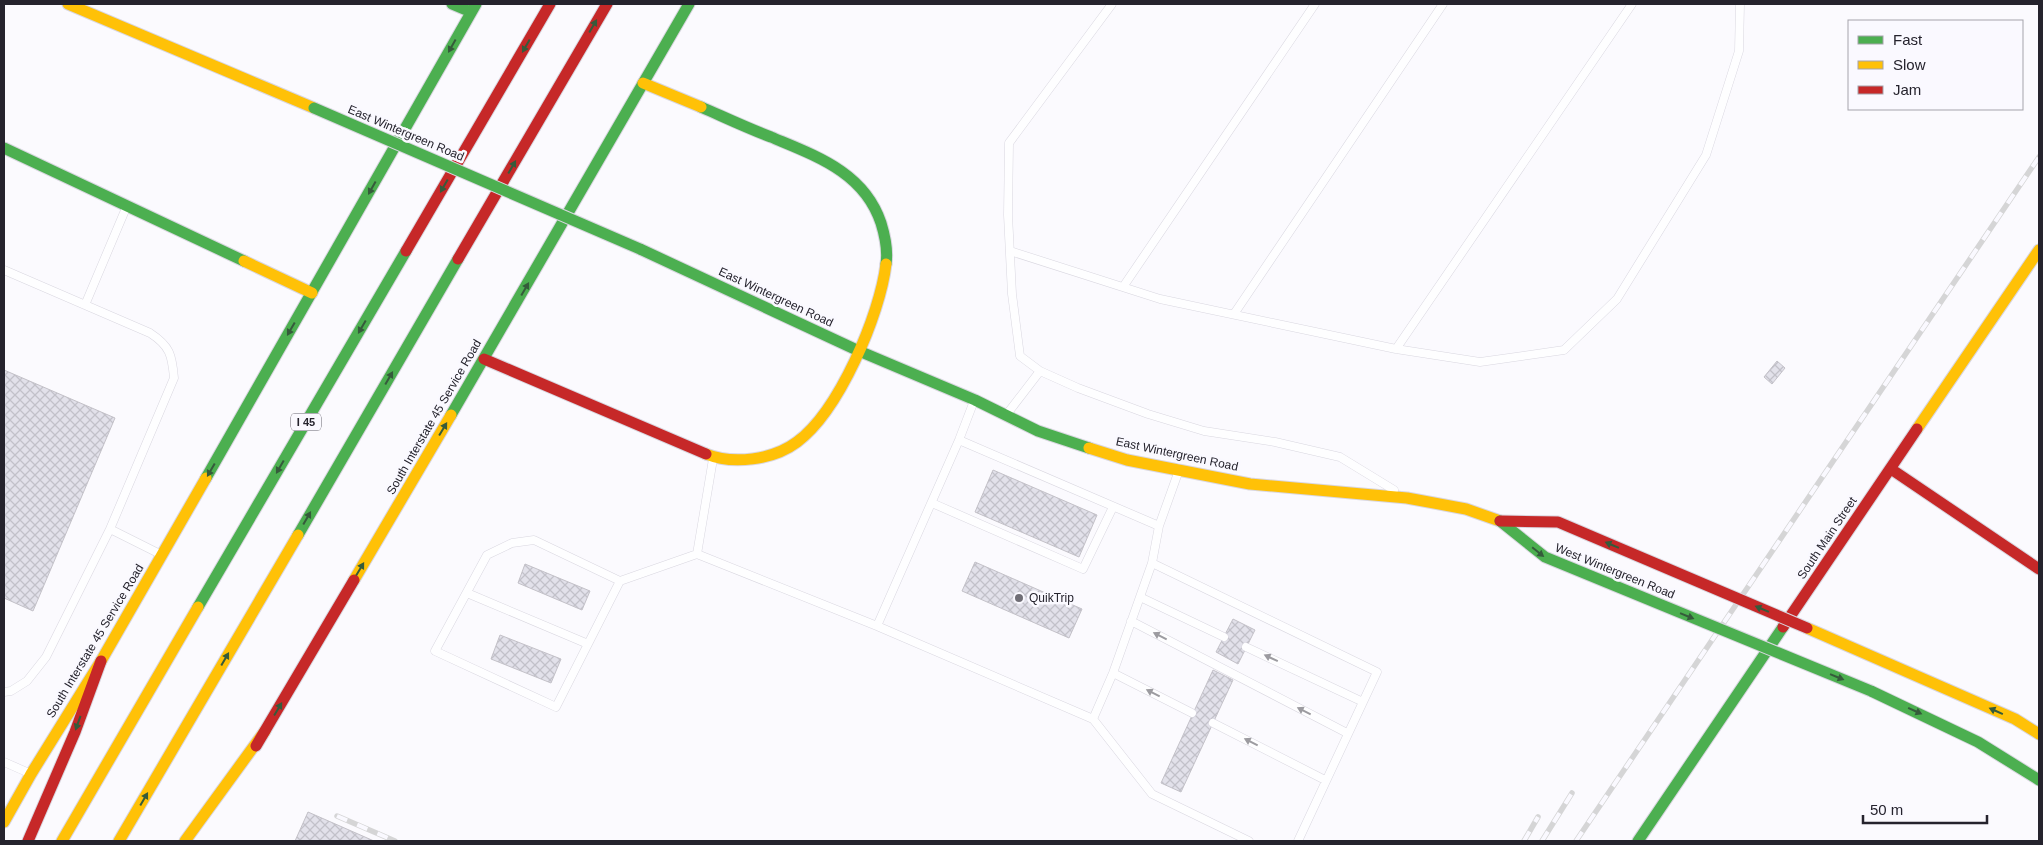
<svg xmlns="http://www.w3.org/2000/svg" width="2043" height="845" font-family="Helvetica,sans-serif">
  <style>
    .building { fill: url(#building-cross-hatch); stroke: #c3c1c8 }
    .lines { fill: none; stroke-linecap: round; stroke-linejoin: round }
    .lane-casing { stroke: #d9d7e0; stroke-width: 9 }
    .fast-casing { stroke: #d9d7e0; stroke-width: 13 }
    .slow-casing { stroke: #d9d7e0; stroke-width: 13 }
    .jam-casing { stroke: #d9d7e0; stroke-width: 13 }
    .lane { stroke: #fefeff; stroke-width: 8 }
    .fast { stroke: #4caf50; stroke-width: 11 }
    .slow { stroke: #ffc107; stroke-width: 11 }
    .jam { stroke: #c62828; stroke-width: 11 }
    .rail-casing { stroke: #d5d5d6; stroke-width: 5.5 }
    .rail { stroke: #faf9ff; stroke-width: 4; stroke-dasharray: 11; stroke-linecap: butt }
    .fast-bridge-casing { stroke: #d9d7e0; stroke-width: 13; stroke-linecap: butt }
    .jam-bridge-casing { stroke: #d9d7e0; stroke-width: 13; stroke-linecap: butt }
    .fast-bridge { stroke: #4caf50; stroke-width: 11 }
    .jam-bridge { stroke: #c62828; stroke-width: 11 }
    .oneway { fill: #355b3b }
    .oneway2 { fill: #9c9ba0 }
    .poi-dot { fill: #706e76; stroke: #faf9ff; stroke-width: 2 }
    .labels { text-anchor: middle; stroke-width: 5; stroke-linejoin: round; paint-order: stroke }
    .shield { fill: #faf9ff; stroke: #65636c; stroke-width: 1 }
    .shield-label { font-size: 11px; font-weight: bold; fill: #25232d }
    .street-label { font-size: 12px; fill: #25232d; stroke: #faf9ff }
    .poi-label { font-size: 12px; fill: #25232d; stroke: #faf9ff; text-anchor: start }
  </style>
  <defs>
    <pattern id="building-cross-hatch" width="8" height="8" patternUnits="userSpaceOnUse" patternTransform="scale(1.25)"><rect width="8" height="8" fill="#e2e1ea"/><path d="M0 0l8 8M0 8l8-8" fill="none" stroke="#c2c1c9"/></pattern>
  </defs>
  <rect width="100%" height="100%" fill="#fbfafe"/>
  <path class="building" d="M1777,361L1785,368L1772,384L1764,377Z
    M4,370L115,418L33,611L4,598Z
    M993,470L1097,515L1079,557L975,512Z
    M975,562L1082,609L1069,638L962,591Z
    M525,564L590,591L582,610L518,583Z
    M1233,619L1255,630L1238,664L1216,652Z
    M500,635L561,659L551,683L491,659Z
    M1213,670L1233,680L1181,792L1161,783Z
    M308,812L374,841H295Z"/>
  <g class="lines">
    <defs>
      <path id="lane" d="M1112,4L1009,143L1008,215L1012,294L1020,356L1040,371L1078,388L1148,414L1204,431L1275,442L1340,457L1394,490
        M1010,251L1160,299L1396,349L1480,362L1564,350L1617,299L1706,155L1739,51L1740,4
        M4,270L150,333C170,346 172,355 174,378L110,529L46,657L27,681L11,691L4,692
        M1123,287L1315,4
        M85,305L126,208
        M1234,314L1443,4
        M1396,349L1632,4
        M1007,414L1040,371
        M959,440L1159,526
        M713,459L697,554L877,626L1093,719L1152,794L1249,841
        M1178,473L1159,526L1152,563L1377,672L1298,841
        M932,503L1083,569L1113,507
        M110,529L160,554
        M620,581L534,540L512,543L487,555L435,651L556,707L620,581L697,554
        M467,593L588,644
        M1140,597L1224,637
        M1131,621L1347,733
        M877,626L959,440L974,401
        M1246,647L1363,702
        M1113,673L1192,713
        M1093,719L1113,673L1152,563
        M1213,723L1325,780
        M4,762L29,773"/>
      <path id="fast" d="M452,4L471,12
        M701,107C724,117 747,128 771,137C816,156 864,172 881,223C885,236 888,251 886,264
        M4,148L244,261
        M640,249L859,351L975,400L1038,431L1089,448
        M451,415L689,4
        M206,478L476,4
        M298,535L458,259
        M198,607L406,251
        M1871,691L1978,742L2039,780
        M1638,841L1783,627"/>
      <path id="slow" d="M68,4L314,108
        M643,83L701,107
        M244,261L312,293
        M1917,429L2039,250
        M1089,448L1127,460L1250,484L1407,498L1466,509L1500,521
        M706,454C733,465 773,460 797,442C839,411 880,315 886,264
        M354,580L451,415
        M1807,628L2015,719L2039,734
        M4,822L31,774L101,661L206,478
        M62,841L198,607
        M119,841L298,535
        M185,841L265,731"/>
      <path id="jam" d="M406,251L550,4
        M458,259L607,4
        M484,359L706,454
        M1891,469L2039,569
        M1783,627L1917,429
        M256,746L354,580
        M28,841L75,732L101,661"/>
    </defs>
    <use href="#lane" class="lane-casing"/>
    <use href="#fast" class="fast-casing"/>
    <use href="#slow" class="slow-casing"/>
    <use href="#jam" class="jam-casing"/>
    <use href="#lane" class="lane"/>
    <use href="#fast" class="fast"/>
    <use href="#slow" class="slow"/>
    <use href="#jam" class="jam"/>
    <defs>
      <path id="rail" d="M337,816L395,841
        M1524,841L1538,817
        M1542,841L1572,793
        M1576,841L2039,157"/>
    </defs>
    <use href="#rail" class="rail-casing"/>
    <use href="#rail" class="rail"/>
    <defs>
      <path id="fast-bridge" d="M314,108L640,249
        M1500,521L1545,557L1871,691"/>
      <path id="jam-bridge" d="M1500,521L1558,522L1807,628"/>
    </defs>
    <use href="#fast-bridge" class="fast-bridge-casing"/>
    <use href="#jam-bridge" class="jam-bridge-casing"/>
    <use href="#fast-bridge" class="fast-bridge"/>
    <use href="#jam-bridge" class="jam-bridge"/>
  </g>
  <defs><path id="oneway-solid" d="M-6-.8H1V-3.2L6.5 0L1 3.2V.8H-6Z" transform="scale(1.25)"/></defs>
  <g class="oneway">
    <use href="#oneway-solid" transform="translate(593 26) rotate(-60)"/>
    <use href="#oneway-solid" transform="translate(452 46) rotate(119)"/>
    <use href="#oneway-solid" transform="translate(526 46) rotate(120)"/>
    <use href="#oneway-solid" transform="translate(512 167) rotate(-60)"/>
    <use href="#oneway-solid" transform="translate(444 186) rotate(120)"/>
    <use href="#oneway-solid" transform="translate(372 188) rotate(119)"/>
    <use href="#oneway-solid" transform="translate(525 289) rotate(-60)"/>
    <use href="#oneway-solid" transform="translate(362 327) rotate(120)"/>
    <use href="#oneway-solid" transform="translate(291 329) rotate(120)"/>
    <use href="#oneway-solid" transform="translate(389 378) rotate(-60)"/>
    <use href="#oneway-solid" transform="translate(443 429) rotate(-59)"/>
    <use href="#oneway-solid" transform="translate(280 467) rotate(120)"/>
    <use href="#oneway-solid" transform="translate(211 470) rotate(120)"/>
    <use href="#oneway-solid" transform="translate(307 518) rotate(-60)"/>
    <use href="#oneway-solid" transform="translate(1612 545) rotate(-157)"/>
    <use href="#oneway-solid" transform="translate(1538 552) rotate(39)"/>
    <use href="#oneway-solid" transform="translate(360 569) rotate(-59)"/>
    <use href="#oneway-solid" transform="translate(1762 609) rotate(-157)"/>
    <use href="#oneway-solid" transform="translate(1687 616) rotate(22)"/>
    <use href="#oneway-solid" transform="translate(225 659) rotate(-60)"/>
    <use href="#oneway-solid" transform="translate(1837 677) rotate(22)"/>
    <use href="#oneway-solid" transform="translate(278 709) rotate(-59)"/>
    <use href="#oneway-solid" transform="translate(1915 711) rotate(24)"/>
    <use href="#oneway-solid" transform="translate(1996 711) rotate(-156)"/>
    <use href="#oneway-solid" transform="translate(78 723) rotate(110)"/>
    <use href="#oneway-solid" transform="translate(144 799) rotate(-60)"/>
  </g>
  <g class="oneway2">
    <use href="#oneway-solid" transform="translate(1160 636) rotate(-153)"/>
    <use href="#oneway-solid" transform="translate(1271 658) rotate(-155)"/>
    <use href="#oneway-solid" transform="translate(1153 693) rotate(-153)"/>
    <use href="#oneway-solid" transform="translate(1304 711) rotate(-153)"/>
    <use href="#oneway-solid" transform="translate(1251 742) rotate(-153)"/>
  </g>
  <circle class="poi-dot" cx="1019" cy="598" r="5"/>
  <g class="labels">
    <rect class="shield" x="291" y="413.5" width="30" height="17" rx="4"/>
    <g class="shield-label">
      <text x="306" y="426">I 45</text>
    </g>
    <g class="street-label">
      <text transform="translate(406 133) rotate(23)" y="4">East Wintergreen Road</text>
      <text transform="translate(776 297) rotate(25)" y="4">East Wintergreen Road</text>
      <text transform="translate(434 417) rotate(-60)" y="4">South Interstate 45 Service Road</text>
      <text transform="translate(1177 454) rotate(12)" y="4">East Wintergreen Road</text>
      <text transform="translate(1827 538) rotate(-56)" y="4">South Main Street</text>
      <text transform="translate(1615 571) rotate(22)" y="4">West Wintergreen Road</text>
      <text transform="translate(95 641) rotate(-59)" y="4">South Interstate 45 Service Road</text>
    </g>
    <g class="poi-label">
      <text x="1029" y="602">QuikTrip</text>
    </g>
  </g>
  <rect width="2043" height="845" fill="none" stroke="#25232d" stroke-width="10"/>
  <rect x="1848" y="20" width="175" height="90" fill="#faf9ff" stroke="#a5a3ab"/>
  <rect x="1858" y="36" width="25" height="8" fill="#4caf50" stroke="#a5a3ab"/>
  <text x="1893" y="45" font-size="15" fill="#25232d">Fast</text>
  <rect x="1858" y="61" width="25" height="8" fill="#ffc107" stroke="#a5a3ab"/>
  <text x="1893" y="70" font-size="15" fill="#25232d">Slow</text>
  <rect x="1858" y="86" width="25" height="8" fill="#c62828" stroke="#a5a3ab"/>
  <text x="1893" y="95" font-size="15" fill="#25232d">Jam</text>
  <path d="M1863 815v8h124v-8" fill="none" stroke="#25232d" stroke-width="2.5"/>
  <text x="1870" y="815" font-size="15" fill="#25232d" stroke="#faf9ff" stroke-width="4" paint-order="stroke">50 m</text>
</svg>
